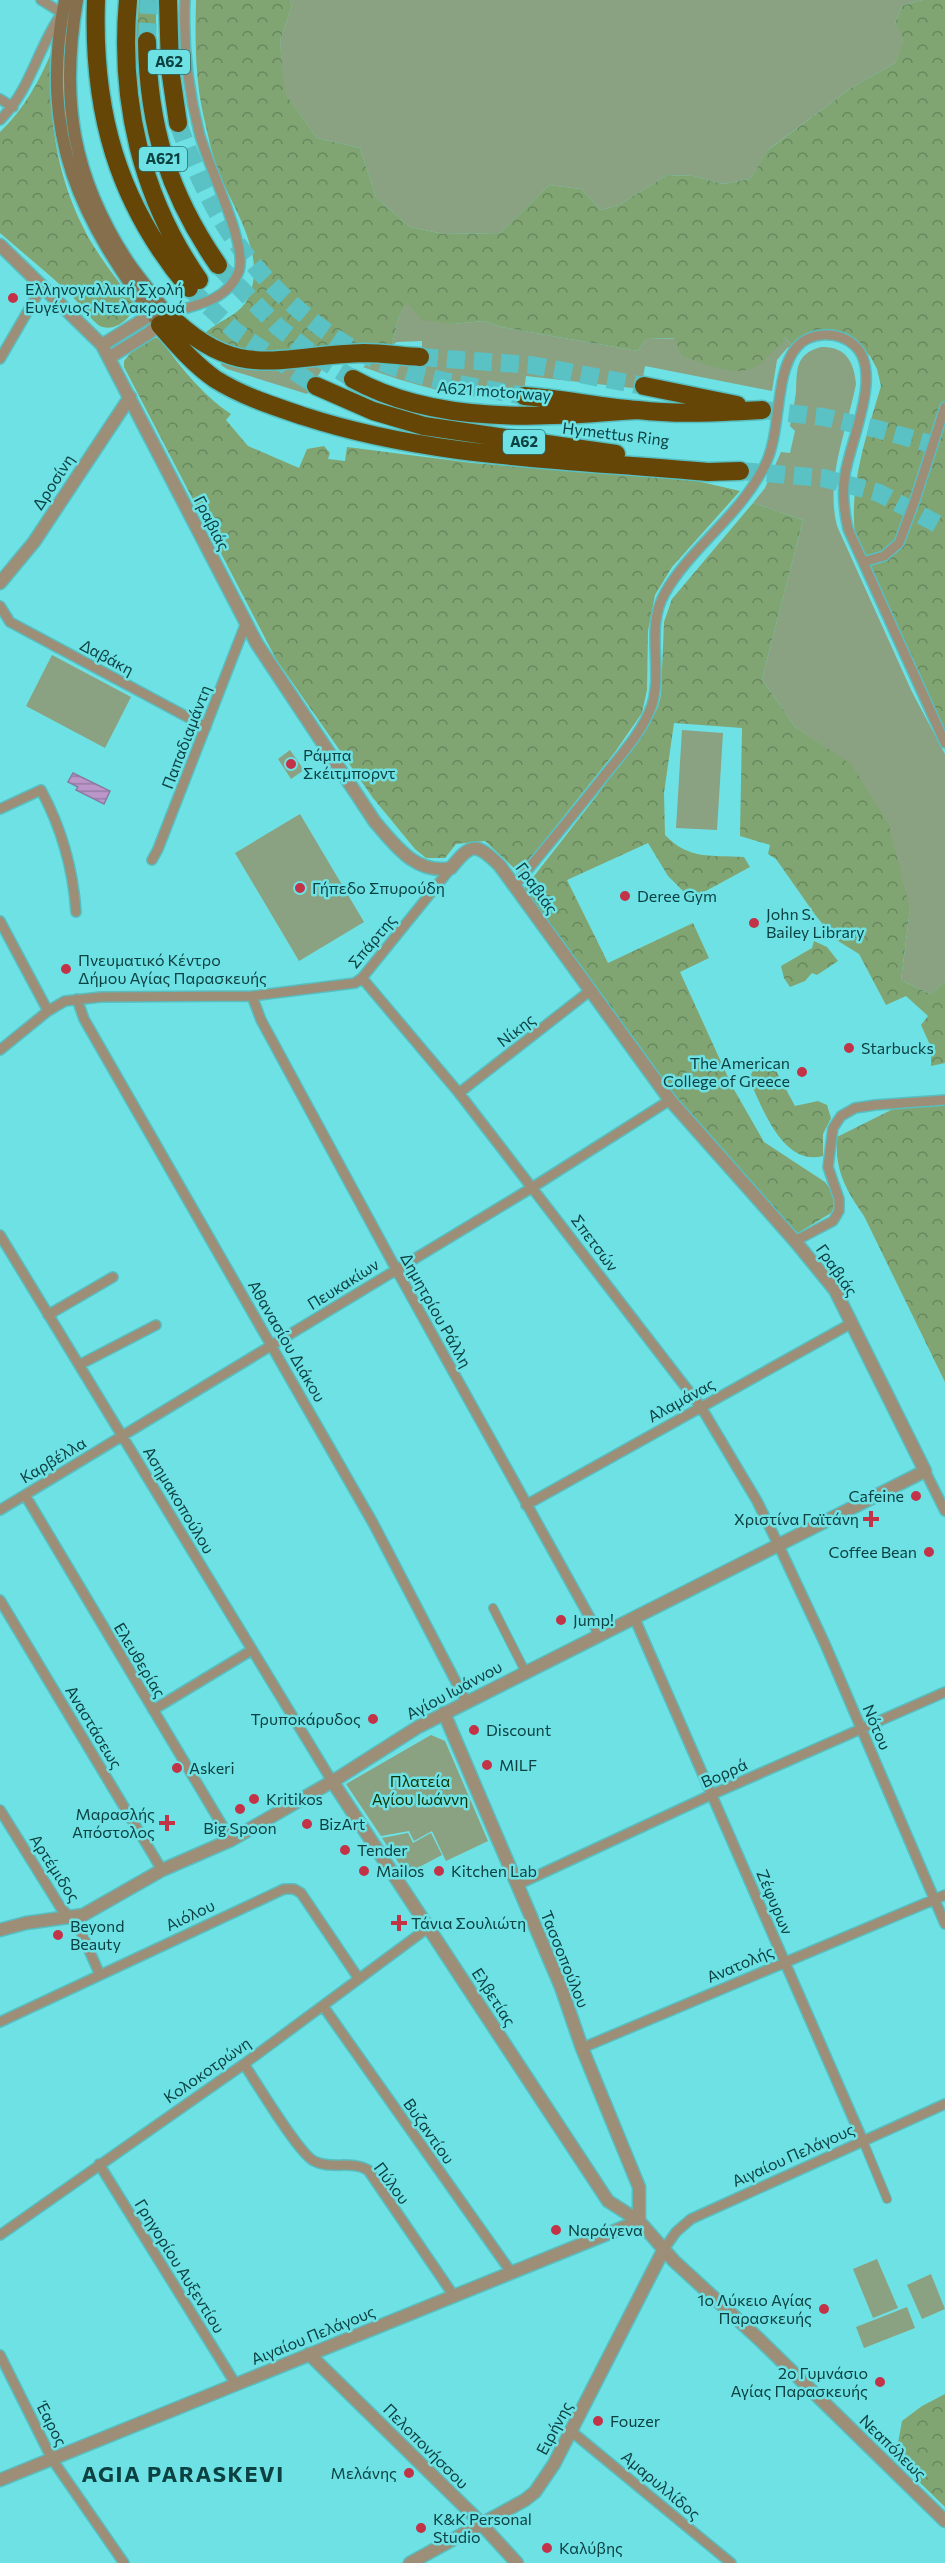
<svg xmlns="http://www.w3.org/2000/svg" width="945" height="2563" font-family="Commissioner,sans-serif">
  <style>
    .green { fill: #8aa282 }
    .forest { fill: url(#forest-crowns) }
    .water { fill: url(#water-rules); stroke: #877ca0; stroke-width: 1.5 }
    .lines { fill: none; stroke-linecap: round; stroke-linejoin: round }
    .motorway-tunnel { stroke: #5ac1c4; stroke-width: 18; stroke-dasharray: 18 9; stroke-linecap: butt }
    .pedestrian-casing { stroke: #58bec0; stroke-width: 10 }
    .minor-casing { stroke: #58bec0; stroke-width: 12 }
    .tertiary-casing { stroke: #58bec0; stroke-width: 15 }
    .secondary-casing { stroke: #58bec0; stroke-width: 15 }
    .motorway-casing { stroke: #58bec0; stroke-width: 21 }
    .pedestrian { stroke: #9d8e77; stroke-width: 8 }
    .minor { stroke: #9d8e77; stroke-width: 9 }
    .tertiary { stroke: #9d8e77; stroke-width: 12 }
    .secondary { stroke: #866f4d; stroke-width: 12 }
    .motorway { stroke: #664607; stroke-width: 18 }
    .poi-dot { fill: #c33348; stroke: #6de1e4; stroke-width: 2 }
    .labels { text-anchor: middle; stroke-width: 5; stroke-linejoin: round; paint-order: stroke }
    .shield { fill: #6de1e4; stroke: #297173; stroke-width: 1.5 }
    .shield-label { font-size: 15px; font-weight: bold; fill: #0c4142 }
    .poi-label { font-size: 16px; fill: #0c4142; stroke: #6de1e4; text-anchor: start }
    .street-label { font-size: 16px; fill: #0c4142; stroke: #6de1e4 }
    .park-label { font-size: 16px; fill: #0e3300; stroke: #6de1e4 }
    .district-label { font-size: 22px; font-weight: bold; letter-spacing: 1.5px; fill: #0c4142; stroke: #6de1e4 }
  </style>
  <defs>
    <pattern id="forest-crowns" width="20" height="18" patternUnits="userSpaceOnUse" patternTransform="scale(1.5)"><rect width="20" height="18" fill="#80a572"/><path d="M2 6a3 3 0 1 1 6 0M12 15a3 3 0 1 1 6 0" fill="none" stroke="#67885f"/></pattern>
    <pattern id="water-rules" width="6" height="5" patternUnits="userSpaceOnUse" patternTransform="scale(1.5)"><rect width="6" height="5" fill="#bc96c9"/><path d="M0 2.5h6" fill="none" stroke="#977ca5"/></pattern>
  </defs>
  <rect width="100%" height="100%" fill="#6de1e4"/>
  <path class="green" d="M290,0H922L902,6L895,23L905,40L895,63L851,88L769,149L750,179L723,184L694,176L667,175L619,205L601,210L581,189L549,185L500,233L444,234L410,227L376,197L360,148L317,138L284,92L280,41L292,5Z
    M407,302L453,324L484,321L501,327L638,351L646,339L784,336L793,347L790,350L788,347L777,360L772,391L645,366L641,389L526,376L523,400C467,400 414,386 363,367L374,360L422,358V341L397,342L392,345L399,316Z
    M821,347C845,346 854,361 856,384C847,430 825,479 837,526L912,692L945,754V982L930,994L901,980L910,909L851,765L795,727L762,679L803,520L753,503L765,488L781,452L790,453L795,431L790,426C791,415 795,403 796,392C797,370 795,354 821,347Z
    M222,361L269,371L324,366L307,394L227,369L221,365Z
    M52,655L131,697L105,748L26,706Z
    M682,730L723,733L717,830L676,828Z
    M290,750L304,770L291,779L278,759Z
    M300,814L364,922L299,961L235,853Z
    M431,1735L445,1741L488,1841L446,1861L432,1831L414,1841L409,1831L381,1836L346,1784Z
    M408,1833L413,1843L431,1833L442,1855L406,1874L382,1838Z
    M877,2259L898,2308L873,2318L853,2269Z
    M931,2274L945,2309L922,2319L907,2285Z
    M907,2307L915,2328L864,2348L856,2327Z"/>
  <path class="forest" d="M139,0H156V41H136Z
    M196,0H290L292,5L280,41L285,93L317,138L360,148L376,197L410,227L444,234L500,233L549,185L581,189L601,210L619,205L667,175L694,176L723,184L750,179L768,150L851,88L895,63L904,40L895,23L902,6L922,0H945V733L855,535C849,485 867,434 881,386L877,369L870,356L860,347L824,336L793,347L785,337L782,345C772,350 766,361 757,366C735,379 704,363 682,356L674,338L646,339L638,351L501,327L484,321L453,324L422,320L407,303L399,316L392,345H381L280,366L202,337C215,320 240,318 249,296C267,256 233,208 218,171C212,154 208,136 204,118C195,80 195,39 196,0Z
    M52,51C48,113 55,171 83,227C96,254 117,279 135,304C133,317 115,333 100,326C92,321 79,303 71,295C48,273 24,254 0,233V132C24,109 39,82 52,51Z
    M155,338H159C181,367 200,393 231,414L226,420L248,446L299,468L307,449L324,446L330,453L328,459L345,461L347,447L472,463L697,481L740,491L672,567L655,595L648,631L647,690L642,713L615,752L521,870L515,869L485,841L456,844L445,858H426L415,849L373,798L276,659L124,367V361L134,349Z
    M753,503L803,520L762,679L795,727L851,764L889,825L910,909L901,980L930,994L945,982V1063L931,1066V1047L921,1025L928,1016L906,996L886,1005L859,954L835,939L816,916L776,859L768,854L770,845L740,836L742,728L674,723L664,793L665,835C689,860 711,855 744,857L750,867L691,899L668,876L648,843L567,880L608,963L693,923L709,958L680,972L732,1086L764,1142L825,1182L833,1193L835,1205L831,1213L798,1233C769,1204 739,1175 713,1144C645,1063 586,974 524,889L595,798L648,725L658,707L661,695L664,622L672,599Z
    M814,941L827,947L838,961L817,975L812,973L805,981L790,987L784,978L781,966L812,948Z
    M767,1061L774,1067L795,1106L818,1101L827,1105L831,1118L823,1134V1156C783,1167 762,1107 749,1079L755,1066Z
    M945,1105V1382L864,1216C845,1188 835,1171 837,1137L899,1106Z
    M945,2394V2507L909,2472L896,2454L902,2421L922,2406Z"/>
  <path class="water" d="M73,773L110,791L104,804L76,790L78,787L68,782Z"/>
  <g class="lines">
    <path class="motorway-tunnel" d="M147,41L149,0
      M178,123C192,162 208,201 231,235C265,285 322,337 378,361C424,380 476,387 524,396
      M218,265L278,327L313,354L353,379
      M189,288L235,331L316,386
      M420,357L531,365L644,386
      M762,410L823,417L877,429L945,448
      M740,471L823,478L879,493L945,528"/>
    <defs>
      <path id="pedestrian" d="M493,1608L523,1667
        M863,2141L887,2199"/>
      <path id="minor" d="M0,99L13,107
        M0,120C32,88 37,48 62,13L41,0
        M167,313C195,306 228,301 239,271C248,244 207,165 199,132C188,89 183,44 185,0
        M0,359L43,285
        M863,562L884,556L899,543L915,500L945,407
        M0,606L10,622L206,727
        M0,809L41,790C62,829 73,868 76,912
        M152,860L158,849L246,623
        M515,885C545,849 575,813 604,776C621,755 643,731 652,705C663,669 645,627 665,593C692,546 741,515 765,465C782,432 774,374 796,348C810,331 838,331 854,345C884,371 850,441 845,475C842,493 844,511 848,529L945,743
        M0,921L48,1011
        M362,978L459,1093L701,1407L757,1501L778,1544L825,1644L945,1924
        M252,996L261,1020L396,1269L599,1634
        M77,999L84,1019L373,1523L466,1701
        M0,1050L48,1011L65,1001L101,997L252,996L355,983L362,978L451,868
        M459,1093L591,990
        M0,1235L332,1781
        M795,1241L833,1221L839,1211V1199L828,1167L833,1128L841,1116L855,1108L875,1105L945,1100
        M48,1315L113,1277
        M79,1365L156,1325
        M925,1471L945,1511
        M25,1495L231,1840
        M526,1505L852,1323
        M0,1510L533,1187L670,1100
        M0,1600L162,1870
        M634,1617L863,2141
        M153,1710L252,1650
        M0,1810L61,1908L78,1925L100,1975
        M517,1885L713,1794L945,1692
        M323,2006L511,2272
        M0,2022L284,1889H294L301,1893L359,1979
        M582,2048L945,1895
        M244,2064C256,2082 299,2154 314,2161C331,2170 351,2160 368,2170L454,2296
        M99,2164L235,2383
        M0,2235L244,2064L429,1927
        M664,2249L676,2232L691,2219L945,2104
        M0,2355L52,2459L124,2563
        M571,2431L731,2563"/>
      <path id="tertiary" d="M0,245L102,345L257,644L375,822C396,846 416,875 451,868C471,843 476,842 500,866L670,1100L795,1241L835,1290L925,1471L418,1727L338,1778L231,1840L162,1870L83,1915L26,1923L0,1930
        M102,345L152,314L161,313
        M110,357L149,333L163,321
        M0,583L34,542L130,397
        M444,1713L561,1987L582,2048L639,2187V2221
        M332,1781L608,2201L639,2221L674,2261L760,2340L945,2521
        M309,2354L473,2515L517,2563
        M0,2480L639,2221
        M410,2563L525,2500L535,2492L554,2464L664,2249"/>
      <path id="secondary" d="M65,0C38,137 80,218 160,325
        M77,0C60,100 72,176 128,262C140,279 154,296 167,313"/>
      <path id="motorway" d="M96,0C92,111 117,202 189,288
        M128,0C119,100 141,197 199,280
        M168,0L170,69L178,123
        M147,41C148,127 169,194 218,265
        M167,313C237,384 279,355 364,353C383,353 401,356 420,357
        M160,325C177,345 194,364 215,379C242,396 273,406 303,416C434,459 571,459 708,472L740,471
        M353,379C438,426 545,417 638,410
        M316,386L373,411L424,426L616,454
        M644,386L737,405
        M524,396C563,399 600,407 638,410C680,415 721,412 762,410"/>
    </defs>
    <use href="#pedestrian" class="pedestrian-casing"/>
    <use href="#minor" class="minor-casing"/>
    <use href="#tertiary" class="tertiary-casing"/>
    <use href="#secondary" class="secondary-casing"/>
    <use href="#motorway" class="motorway-casing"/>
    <use href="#pedestrian" class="pedestrian"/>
    <use href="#minor" class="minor"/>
    <use href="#tertiary" class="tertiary"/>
    <use href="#secondary" class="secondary"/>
    <use href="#motorway" class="motorway"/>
  </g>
  <g class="poi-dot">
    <circle cx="13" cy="298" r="6"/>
    <circle cx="291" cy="764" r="6"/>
    <circle cx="300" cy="888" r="6"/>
    <circle cx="625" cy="896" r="6"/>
    <circle cx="754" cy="923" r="6"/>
    <circle cx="66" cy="969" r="6"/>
    <circle cx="849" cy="1048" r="6"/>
    <circle cx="802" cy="1072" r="6"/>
    <circle cx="916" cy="1496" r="6"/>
    <path d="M868 1510h6v6h6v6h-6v6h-6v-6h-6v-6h6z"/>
    <circle cx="929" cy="1552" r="6"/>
    <circle cx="561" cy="1620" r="6"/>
    <circle cx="373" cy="1719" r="6"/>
    <circle cx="474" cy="1730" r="6"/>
    <circle cx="487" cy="1765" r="6"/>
    <circle cx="177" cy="1768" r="6"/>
    <circle cx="254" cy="1799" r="6"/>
    <circle cx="240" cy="1809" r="6"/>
    <path d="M164 1814h6v6h6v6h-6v6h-6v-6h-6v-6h6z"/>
    <circle cx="307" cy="1824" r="6"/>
    <circle cx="345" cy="1850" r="6"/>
    <circle cx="364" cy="1871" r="6"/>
    <circle cx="439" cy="1871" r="6"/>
    <path d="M396 1914h6v6h6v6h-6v6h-6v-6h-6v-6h6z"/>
    <circle cx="58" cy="1935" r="6"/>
    <circle cx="556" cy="2230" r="6"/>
    <circle cx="824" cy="2309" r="6"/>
    <circle cx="880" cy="2382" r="6"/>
    <circle cx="598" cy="2421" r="6"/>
    <circle cx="409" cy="2473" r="6"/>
    <circle cx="421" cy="2528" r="6"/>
    <circle cx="547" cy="2548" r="6"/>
  </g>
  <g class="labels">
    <g class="shield">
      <rect x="148" y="50" width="42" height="24" rx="4.5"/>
      <rect x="139" y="147" width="48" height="24" rx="4.5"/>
      <rect x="503" y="430" width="42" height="24" rx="4.5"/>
    </g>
    <g class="shield-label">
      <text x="169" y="67">Α62</text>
      <text x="163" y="164">Α621</text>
      <text x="524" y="447">Α62</text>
    </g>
    <g class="poi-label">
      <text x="25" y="295">Ελληνογαλλική Σχολή<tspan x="25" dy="18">Ευγένιος Ντελακρουά</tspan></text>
      <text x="303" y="761">Ράμπα<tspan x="303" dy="18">Σκέιτμπορντ</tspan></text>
      <text x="312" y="894">Γήπεδο Σπυρούδη</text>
      <text x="637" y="902">Deree Gym</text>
      <text x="766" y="920">John S.<tspan x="766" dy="18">Bailey Library</tspan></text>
      <text x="78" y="966">Πνευματικό Κέντρο<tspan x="78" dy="18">Δήμου Αγίας Παρασκευής</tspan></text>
      <text x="861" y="1054">Starbucks</text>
      <text x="790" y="1069" text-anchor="end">The American<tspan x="790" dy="18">College of Greece</tspan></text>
      <text x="904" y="1502" text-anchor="end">Cafeine</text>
      <text x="859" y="1525" text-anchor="end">Χριστίνα Γαϊτάνη</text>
      <text x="917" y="1558" text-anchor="end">Coffee Bean</text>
      <text x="573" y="1626">Jump!</text>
      <text x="361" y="1725" text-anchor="end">Τρυποκάρυδος</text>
      <text x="486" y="1736">Discount</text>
      <text x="499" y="1771">MILF</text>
      <text x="189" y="1774">Askeri</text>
      <text x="266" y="1805">Kritikos</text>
      <text x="155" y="1820" text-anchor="end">Μαρασλής<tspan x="155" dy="18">Απόστολος</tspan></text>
      <text x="319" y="1830">BizArt</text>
      <text x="240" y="1834" text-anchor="middle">Big Spoon</text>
      <text x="357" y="1856">Tender</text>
      <text x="376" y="1877">Mailos</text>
      <text x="451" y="1877">Kitchen Lab</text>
      <text x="411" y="1929">Τάνια Σουλιώτη</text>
      <text x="70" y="1932">Beyond<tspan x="70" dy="18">Beauty</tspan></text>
      <text x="568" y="2236">Ναράγενα</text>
      <text x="812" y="2306" text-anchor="end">1ο Λύκειο Αγίας<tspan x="812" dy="18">Παρασκευής</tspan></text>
      <text x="868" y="2379" text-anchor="end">2ο Γυμνάσιο<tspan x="868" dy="18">Αγίας Παρασκευής</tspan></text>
      <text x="610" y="2427">Fouzer</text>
      <text x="397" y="2479" text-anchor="end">Μελάνης</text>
      <text x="433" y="2525">K&amp;K Personal<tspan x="433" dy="18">Studio</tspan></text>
      <text x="559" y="2554">Καλύβης</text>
    </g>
    <g class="street-label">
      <text transform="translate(494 391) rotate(4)" y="6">A621 motorway</text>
      <text transform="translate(616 434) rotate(7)" y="6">Hymettus Ring</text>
      <text transform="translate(53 482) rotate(-57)" y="6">Δροσίνη</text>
      <text transform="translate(212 523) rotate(63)" y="6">Γραβιάς</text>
      <text transform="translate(107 657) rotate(28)" y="6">Δαβάκη</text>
      <text transform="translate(186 737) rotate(-69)" y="6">Παπαδιαμάντη</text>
      <text transform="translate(537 888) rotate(54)" y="6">Γραβιάς</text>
      <text transform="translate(372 941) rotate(-50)" y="6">Σπάρτης</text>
      <text transform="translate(516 1030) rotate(-38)" y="6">Νίκης</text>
      <text transform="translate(595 1243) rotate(53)" y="6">Σπετσών</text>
      <text transform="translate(837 1270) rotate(55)" y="6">Γραβιάς</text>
      <text transform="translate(343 1284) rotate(-32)" y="6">Πευκακίων</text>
      <text transform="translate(436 1310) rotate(61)" y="6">Δημητρίου Ράλλη</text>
      <text transform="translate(287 1341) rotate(60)" y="6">Αθανασίου Διάκου</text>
      <text transform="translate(681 1400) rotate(-29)" y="6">Αλαμάνας</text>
      <text transform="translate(53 1460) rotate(-31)" y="6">Καρβέλλα</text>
      <text transform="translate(179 1500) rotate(59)" y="6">Ασημακοπούλου</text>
      <text transform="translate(140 1660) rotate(59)" y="6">Ελευθερίας</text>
      <text transform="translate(454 1690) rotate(-28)" y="6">Αγίου Ιωάννου</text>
      <text transform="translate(94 1727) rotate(59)" y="6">Αναστάσεως</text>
      <text transform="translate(877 1727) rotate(67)" y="6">Νότου</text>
      <text transform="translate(724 1773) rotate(-24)" y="6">Βορρά</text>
      <text transform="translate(55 1868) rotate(57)" y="6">Αρτέμιδος</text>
      <text transform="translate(775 1902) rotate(67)" y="6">Ζέφυρων</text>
      <text transform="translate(190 1915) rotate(-25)" y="6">Αιόλου</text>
      <text transform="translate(565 1959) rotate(68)" y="6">Τασσοπούλου</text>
      <text transform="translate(740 1964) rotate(-23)" y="6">Ανατολής</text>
      <text transform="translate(494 1997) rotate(57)" y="6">Ελβετίας</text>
      <text transform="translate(207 2070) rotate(-35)" y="6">Κολοκοτρώνη</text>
      <text transform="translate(429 2131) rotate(55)" y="6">Βυζαντίου</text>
      <text transform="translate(793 2155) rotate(-24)" y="6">Αιγαίου Πελάγους</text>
      <text transform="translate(392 2183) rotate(53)" y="6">Πύλου</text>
      <text transform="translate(180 2266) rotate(58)" y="6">Γρηγορίου Αυξεντίου</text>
      <text transform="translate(313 2335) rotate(-22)" y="6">Αιγαίου Πελάγους</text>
      <text transform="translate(52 2424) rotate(63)" y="6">Έαρος</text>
      <text transform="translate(554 2428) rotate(-62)" y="6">Ειρήνης</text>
      <text transform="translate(426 2446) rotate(45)" y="6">Πελοπονήσσου</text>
      <text transform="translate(893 2447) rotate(44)" y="6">Νεαπόλεως</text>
      <text transform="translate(661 2485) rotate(40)" y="6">Αμαρυλλίδος</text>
    </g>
    <g class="park-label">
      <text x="420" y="1787">Πλατεία<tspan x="420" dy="18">Αγίου Ιωάννη</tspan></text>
    </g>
    <g class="district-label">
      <text x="183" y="2482">AGIA PARASKEVI</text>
    </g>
  </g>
</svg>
